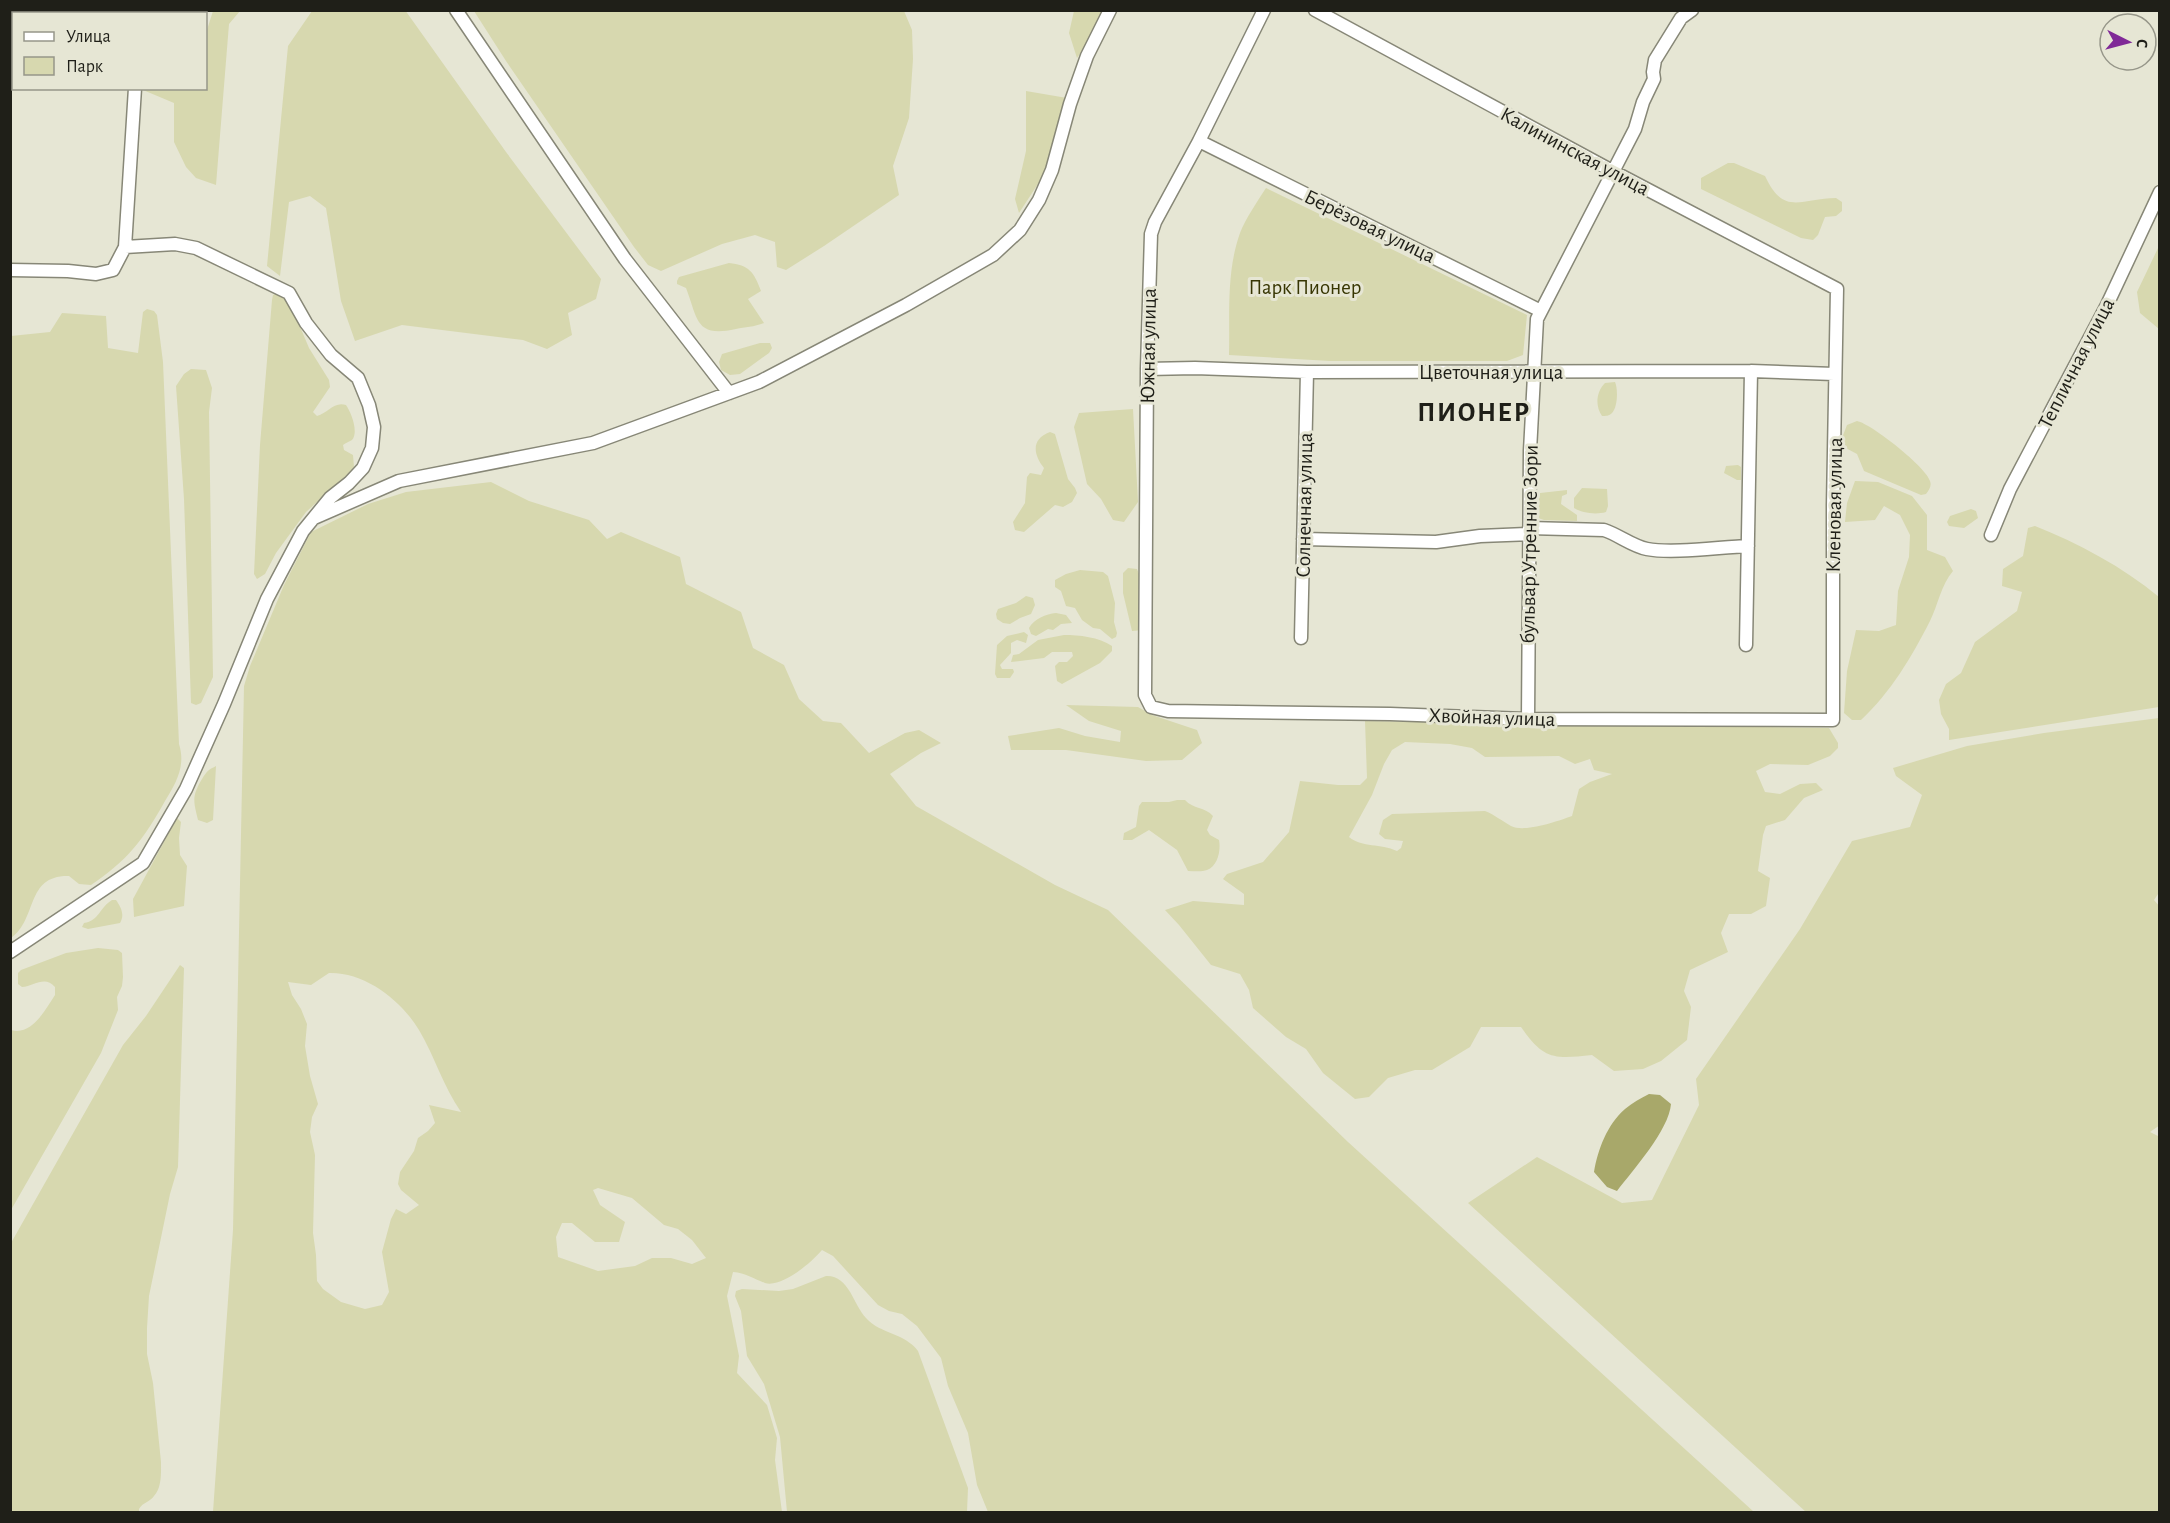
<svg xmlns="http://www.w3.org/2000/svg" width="2170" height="1523" font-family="'Alegreya Sans',sans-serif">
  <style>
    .green { fill: #d7d8af; fill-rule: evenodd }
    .water { fill: #a8a86a }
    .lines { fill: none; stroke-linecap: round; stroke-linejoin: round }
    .street-casing { stroke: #878777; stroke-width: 15 }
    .street { stroke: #fff; stroke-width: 12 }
    .labels { text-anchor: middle; stroke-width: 6; stroke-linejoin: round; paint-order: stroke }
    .street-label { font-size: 21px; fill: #1f1f18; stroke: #e6e6d4 }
    .park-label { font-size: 21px; fill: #373603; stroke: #e6e6d4 }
    .district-label { font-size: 27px; font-weight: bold; letter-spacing: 1.5px; fill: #1f1f18; stroke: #e6e6d4 }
  </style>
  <rect width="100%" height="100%" fill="#e6e6d4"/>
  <path class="green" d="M405,10L506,152L601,279L596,299L568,313L572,335L547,349L523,340L402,325L355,341L341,301L326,208L310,196L289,202L280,276L267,266L288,46L312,11Z
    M213,11H240L229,24L216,185L196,178L186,167L174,142V103L143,90V88H206V33Z
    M474,11H904L912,30L913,59L909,118L893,166L899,195L824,246L786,270L777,267L775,242L755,235L722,244L661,271L648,265L634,247L506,61Z
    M1074,11H1108L1106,17L1077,58L1069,33Z
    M1026,91L1067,98L1051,164L1019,213L1015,199L1026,151Z
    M1728,163H1734L1765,176C1784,217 1801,198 1836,198L1842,202V211L1836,216L1825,217L1818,235L1813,240L1801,238L1701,189V178Z
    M1266,188L1527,315L1523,355L1507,361H1330L1229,355C1230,315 1226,272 1240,233C1246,218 1257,202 1266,188Z
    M2159,246V329L2140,313L2137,292Z
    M729,263C749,265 754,272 761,291L748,299L764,323C754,327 745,327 736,329C695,338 698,319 686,288L677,284V281L679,277Z
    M278,293H283L293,310L309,348L329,380L330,387L313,412L317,416C328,413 334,401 346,405C351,412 359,432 352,440C349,442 345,443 343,445L344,450L353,455L354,467L347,475L306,512L276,553L265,574L257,579L254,574L260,445L272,300L273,295Z
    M147,309L154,311L157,315L163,362L179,744C186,766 176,783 165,801C144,839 127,861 91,885L79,884L69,876C25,875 38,919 11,938V336L50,332L62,313L106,316L108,348L138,353L143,312Z
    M760,343H770L772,348L769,353L740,374L730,375L721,370L719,362L722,354Z
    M191,369L206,370L212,388L209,412L213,677L201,703L196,705L191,703L184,499L176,386L184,374Z
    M1615,382C1618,388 1618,407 1612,413C1609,416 1606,416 1602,416C1595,406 1596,392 1605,383Z
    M1133,409L1138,502L1124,522L1113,520L1101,499L1087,484L1074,427L1079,413Z
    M1857,421C1872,424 1927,468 1930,481C1932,486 1929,490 1926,494L1921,495L1864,471L1857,454L1842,446V438L1847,425Z
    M1050,432L1055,434L1068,479L1075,488L1077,493L1072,502L1063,507L1055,505L1024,532L1015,530L1013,522L1025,503L1027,477L1030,473L1041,475L1044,468C1033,454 1031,439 1050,432Z
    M1738,465L1741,467V480H1737L1724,473L1726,466Z
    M1855,481L1878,482L1912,496L1927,515V550L1945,557L1953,571C1941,585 1938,605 1930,621C1911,658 1891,692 1861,720H1852L1844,713L1847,671L1856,630L1879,631L1896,625L1898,591L1909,557L1910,535L1900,515L1884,506L1875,520L1845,522L1847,503Z
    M491,482L529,501L589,520L607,539L621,532L680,557L686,584L741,612L753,648L784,665L799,699L823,721L841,723L869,753L905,733L919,730L941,743L921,753L890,774L916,806L1055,885L1108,910L1348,1142L1754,1512H988L977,1485L968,1433L948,1386L941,1358L917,1326L902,1314L889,1311L878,1305L833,1256L822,1250C812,1262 782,1288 765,1283C754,1279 746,1273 733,1272L727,1296L739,1356L737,1373L767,1405L777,1438L775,1460L782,1512H213L233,1230L244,686L250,666L284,585L311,532L368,504L406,492ZM329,973C365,972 401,1000 419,1030C435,1057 443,1086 461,1112L429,1105L435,1123L428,1131L418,1138L414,1151L400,1172L398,1184L401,1190L419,1205L406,1214L396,1209L391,1219L382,1252L389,1292L382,1305L365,1309L341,1302L323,1289L317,1281L316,1255L313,1233L315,1155L310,1132L312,1117L318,1104L310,1076L305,1046L307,1024L301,1009L292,995L288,982L311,985ZM598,1188L632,1198L664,1225L678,1229L692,1240L706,1258L692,1264L671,1258H652L635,1266L598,1271L558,1257L556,1237L562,1223H572L595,1242H619L625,1222L600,1205L593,1190Z
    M1582,488L1607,489L1608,506L1606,512C1596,515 1582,513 1574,508V498Z
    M1567,490V494L1562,496L1561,504L1577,515V521L1544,520L1538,518L1537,509L1540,493Z
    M1971,509L1976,511L1978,518L1964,528L1949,526L1947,522L1950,516Z
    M2035,526C2078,543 2123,567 2159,597V707L1949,740V729L1941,714L1939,700L1946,684L1961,673L1975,642L2017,611L2022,592L2002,586L2003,569L2023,556L2028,528Z
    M1128,568L1137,569L1141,579L1143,630L1132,631L1123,593V573Z
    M1080,570L1103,572L1108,576L1115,603L1114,622L1117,633L1116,637L1112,639L1100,629L1093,628L1082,620L1075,608L1066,606L1061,591L1055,587V580L1066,574Z
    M1026,596L1033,598L1035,605L1031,614L1020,618L1010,624L1003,623L997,619L996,614L998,609L1016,603Z
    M1056,613L1066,615L1072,623L1061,624L1053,630L1048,629L1036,636L1031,634L1029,628C1034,619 1046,614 1056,613Z
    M1024,632L1028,635L1026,643L1017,640L1011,643V653L1000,665L1002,669H1013L1014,672L1010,678H997L995,674L997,645L1007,636Z
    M1064,635C1079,635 1099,637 1112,646V651L1100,663L1062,684L1057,681L1055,666L1059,662H1067L1073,656L1072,652H1052L1044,658L1011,662L1013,655L1019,654L1038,640Z
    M1066,705L1138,707L1152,715L1197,730L1202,743L1182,760L1146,761L1066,750H1011L1008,736L1059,728L1085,736L1120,742L1121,731L1089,721Z
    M2159,718L2160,891L2154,900L2160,907V1125L2150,1132L2160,1137L2159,1512H1806L1468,1203L1537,1157L1622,1203L1652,1200L1699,1105L1696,1079L1800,929L1852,841L1910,827L1922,795L1896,776L1893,768L1967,746L2044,733Z
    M1365,721L1829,728L1838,743V748L1830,756L1808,765L1770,764L1756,771L1765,792L1780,794L1800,784L1816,783L1823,790L1804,798L1785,820L1766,826L1763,835L1758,871L1770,878L1766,906L1751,914H1729L1721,933L1728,952L1690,970L1684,991L1691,1007L1687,1040L1661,1061L1643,1069L1614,1071L1592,1055C1554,1059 1544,1060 1521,1027H1481L1470,1047L1432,1070H1415L1388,1078L1369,1097L1355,1099L1323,1073L1306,1049L1286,1037L1253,1008L1249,990L1240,974L1211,965L1179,925L1165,910L1193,901L1244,905V894L1223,879L1227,874L1263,862L1289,832L1300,781L1338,785H1360L1367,778ZM1405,742L1450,744L1472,748L1485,757L1559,756L1575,764L1590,759L1594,770L1612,774L1590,782L1579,789L1572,816C1558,821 1525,833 1511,826C1502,821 1495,815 1485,811L1392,814L1383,820L1379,834L1385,839L1403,841L1401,848L1397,851C1380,843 1363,848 1349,837L1372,795L1384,764L1392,750Z
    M216,766L213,820L207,823L198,820C193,800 192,796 202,779C207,771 208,770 216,766Z
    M1177,800H1185C1193,809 1205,807 1213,816L1207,830L1210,835L1219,840C1221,850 1218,866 1207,870C1202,872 1194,871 1188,871L1177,850L1149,830L1132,840H1123L1124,833L1136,827L1139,806L1142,802H1169Z
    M177,818L181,822L179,838L180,855L187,866L184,906L134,917L133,899Z
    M112,900H116C121,907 125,915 120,923L88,929L82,927L84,923C99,921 100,907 112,900Z
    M98,948L118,950L122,953L123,977L122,986L117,997L118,1010L101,1053L11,1210V1030C32,1036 45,1010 55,995V987C45,975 34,986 22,987L18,984V973L21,970L66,953Z
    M180,965L184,968L178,1167L170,1194L149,1296L147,1328V1354L153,1383L161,1462C161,1472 162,1488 154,1496C150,1502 143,1502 139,1509V1512H11V1243L123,1045L146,1016Z
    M826,1276C849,1275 853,1304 866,1318C880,1334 905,1333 918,1351L968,1488L967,1512H787L780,1437L764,1384L747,1356L741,1311L735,1296L736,1291L742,1289L779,1291L793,1289Z"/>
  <path class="water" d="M1649,1094L1660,1095L1671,1104C1669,1130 1633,1170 1617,1191L1607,1187L1594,1172C1598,1149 1607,1125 1625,1109C1632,1103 1641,1098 1649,1094Z"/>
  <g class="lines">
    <defs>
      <path id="street" d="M456,10L625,259L729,393
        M1264,10L1199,141L1155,222L1151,234L1147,369L1145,695L1151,707L1168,711L1390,714L1528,719L1833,720V505L1837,289L1614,172L1315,10
        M141,14V10
        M1199,141L1541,311
        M10,270L68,271L96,274L113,270L125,247L135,88
        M1147,369L1195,368L1307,372L1751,371L1834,374
        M314,518L399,481L593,443L759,382L906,305L993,255L1020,230L1039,200L1052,170L1070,104L1087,56L1110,10
        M1529,528L1604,530C1619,535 1632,546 1647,549C1673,554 1720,547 1748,546
        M1991,535L2010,489L2107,305L2160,192
        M1303,539L1436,542L1480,536L1529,534
        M1301,638L1307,372
        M1746,645L1751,371
        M1528,719L1530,451L1537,319L1635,129L1643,102L1654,79L1653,72L1655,60L1681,18L1692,10
        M10,952L143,863L186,789L224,704L267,599L303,531L330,498L349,483L363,468L372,448L374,427L369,405L358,378L331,355L306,323L289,293L196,248L175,244L125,247"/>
    </defs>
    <use href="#street" class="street-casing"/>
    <use href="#street" class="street"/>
  </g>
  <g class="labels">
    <g class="street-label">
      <text transform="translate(1575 151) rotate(28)" y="7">Калининская улица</text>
      <text transform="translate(1370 226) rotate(26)" y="7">Берёзовая улица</text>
      <text transform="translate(1148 346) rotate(-89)" y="7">Южная улица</text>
      <text transform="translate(2076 363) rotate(-63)" y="7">Тепличная улица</text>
      <text x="1491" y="379">Цветочная улица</text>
      <text transform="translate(1304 505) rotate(-89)" y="7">Солнечная улица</text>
      <text transform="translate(1834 505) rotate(-89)" y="7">Кленовая улица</text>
      <text transform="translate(1529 544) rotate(-89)" y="7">бульвар Утренние Зори</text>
      <text transform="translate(1492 717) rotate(2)" y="7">Хвойная улица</text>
    </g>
    <g class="park-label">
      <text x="1305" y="294">Парк Пионер</text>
    </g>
    <g class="district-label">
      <text x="1474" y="421">ПИОНЕР</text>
    </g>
  </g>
  <rect width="2170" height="1523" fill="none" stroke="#1f1f18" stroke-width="24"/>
  <rect x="12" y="12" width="195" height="78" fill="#e6e6d4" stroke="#969689" stroke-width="1.5"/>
  <rect x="24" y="32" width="30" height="9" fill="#ffffff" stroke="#969689" stroke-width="1.5"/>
  <text x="66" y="42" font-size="18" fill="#1f1f18">Улица</text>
  <rect x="24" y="57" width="30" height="18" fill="#d7d8af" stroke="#969689" stroke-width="1.5"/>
  <text x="66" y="72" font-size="18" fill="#1f1f18">Парк</text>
  <g transform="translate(2128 42) rotate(96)"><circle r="28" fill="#e6e6d4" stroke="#969689" stroke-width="1.5"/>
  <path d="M0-4.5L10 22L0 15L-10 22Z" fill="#802997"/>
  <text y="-9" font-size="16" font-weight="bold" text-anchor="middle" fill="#1f1f18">С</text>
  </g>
</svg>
